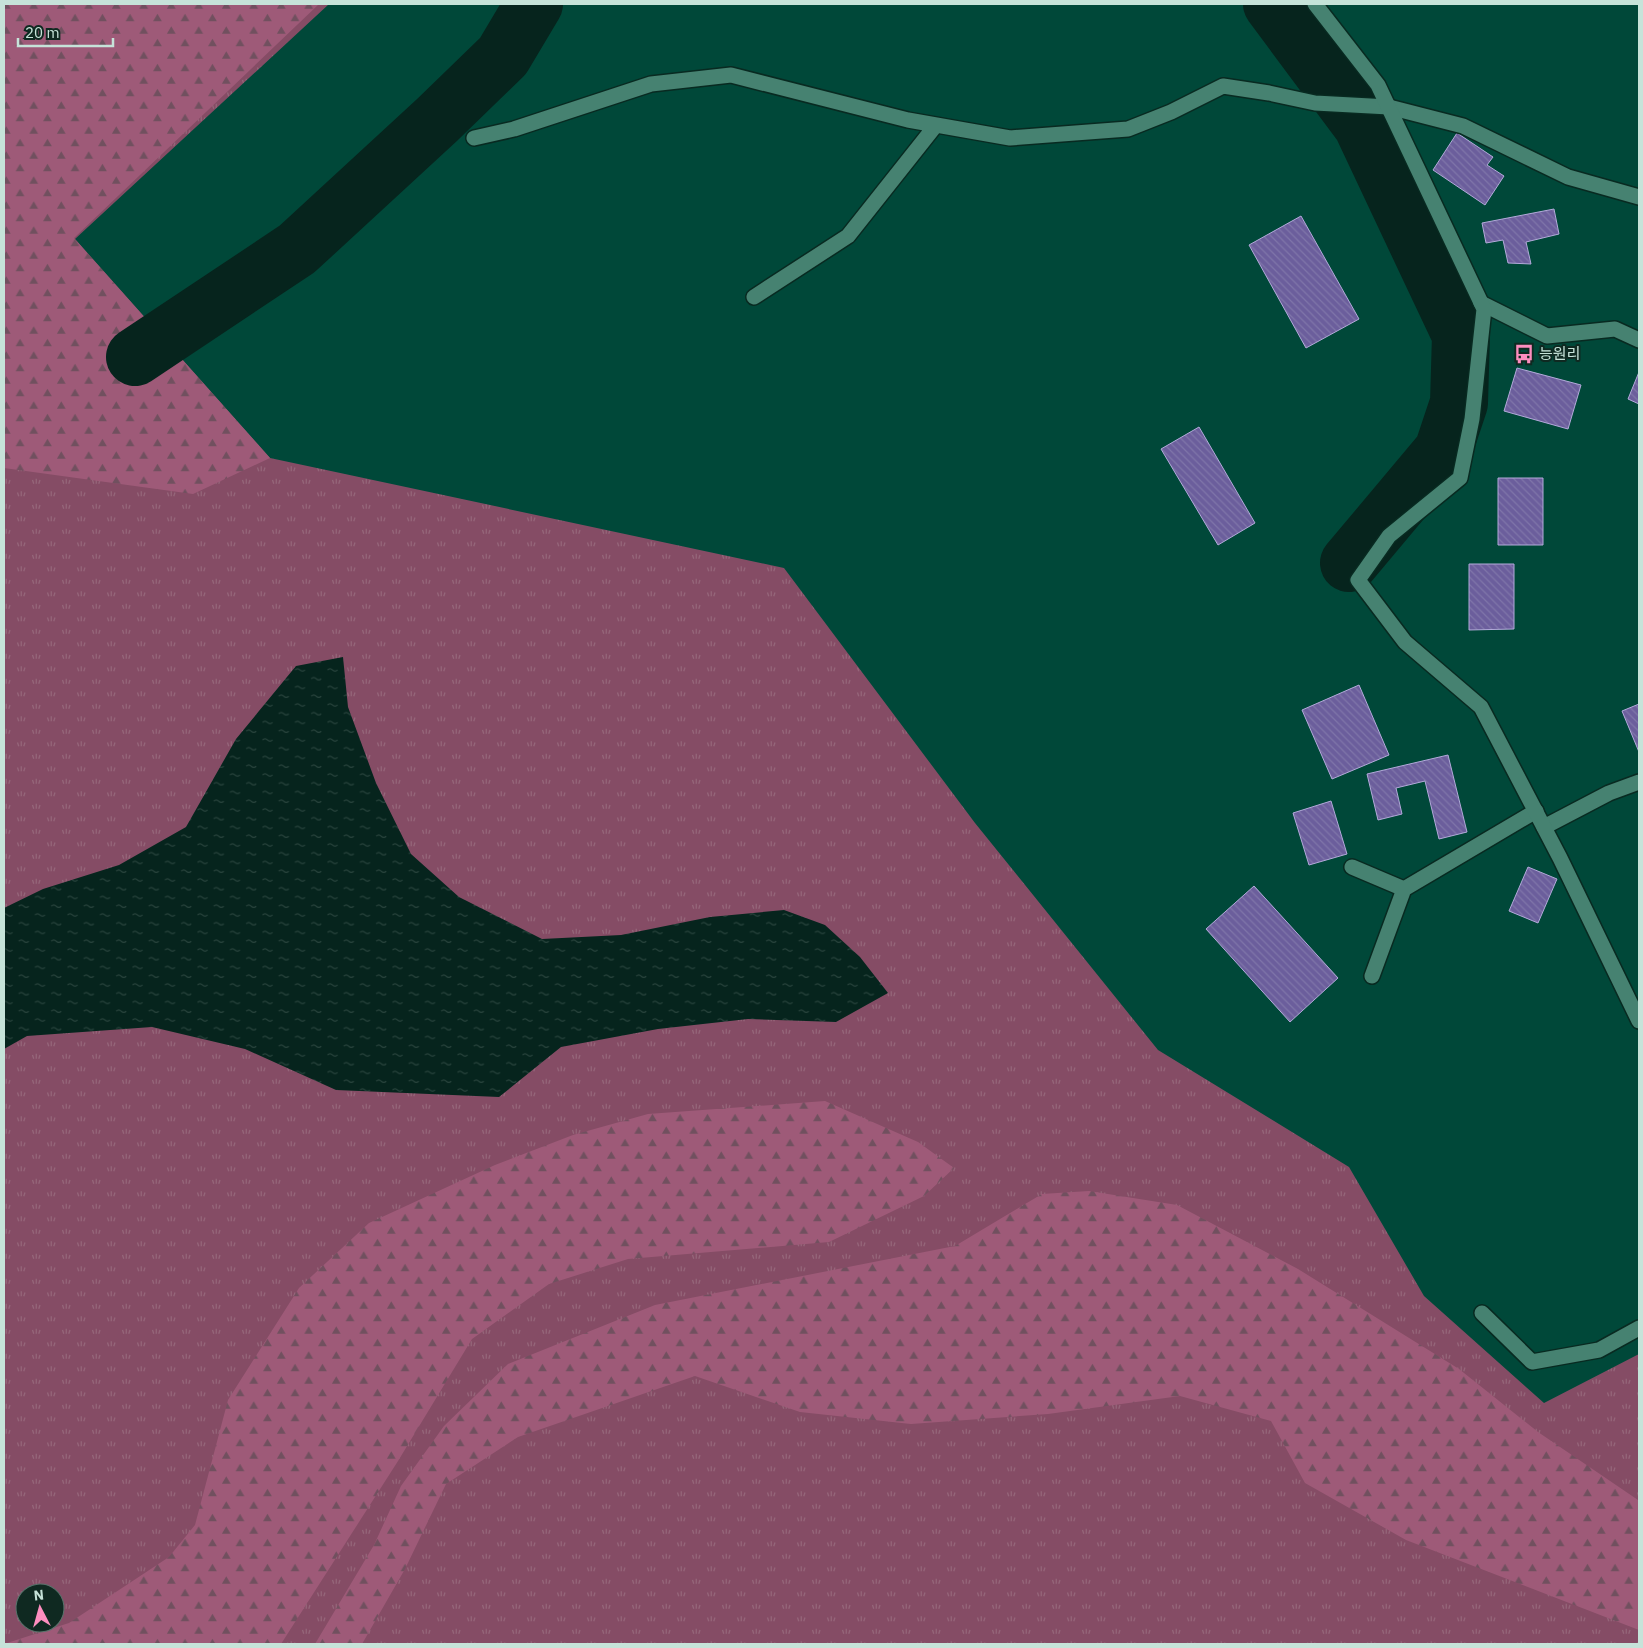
<svg xmlns="http://www.w3.org/2000/svg" width="1643" height="1648" font-family="'IBM Plex Sans','Noto Sans KR',sans-serif">
  <style>
    .grass { fill: url(#grass-tufts); fill-rule: evenodd }
    .forest { fill: url(#forest-firs) }
    .water { fill: url(#water-ripples) }
    .lines { fill: none; stroke-linecap: round; stroke-linejoin: round }
    .river { stroke: #06241d; stroke-width: 58 }
    .building { fill: url(#building-back-hatch); stroke: #b3aada }
    .service-casing { stroke: #082a21; stroke-width: 18 }
    .minor-casing { stroke: #082a21; stroke-width: 18 }
    .service { stroke: #468271; stroke-width: 15 }
    .minor { stroke: #468271; stroke-width: 15 }
    .labels { text-anchor: middle; stroke-width: 4; stroke-linejoin: round; paint-order: stroke }
    .poi-label { font-size: 15px; fill: #c6e3d9; stroke: #0f2921; text-anchor: start }
  </style>
  <defs>
    <pattern id="grass-tufts" width="24" height="20" patternUnits="userSpaceOnUse" patternTransform="scale(1.25)"><rect width="24" height="20" fill="#854c65"/><path d="M3 7l-1-3M5 7V3M7 7l1-3M15 17l-1-3M17 17v-4M19 17l1-3" fill="none" stroke="#95667a"/></pattern>
    <pattern id="forest-firs" width="22" height="20" patternUnits="userSpaceOnUse" patternTransform="scale(1.25)"><rect width="22" height="20" fill="#9e5a78"/><path d="M5 1l3.5 6h-7zM16 11l3.5 6h-7z" fill="#71505f"/></pattern>
    <pattern id="water-ripples" width="26" height="14" patternUnits="userSpaceOnUse" patternTransform="scale(1.25)"><rect width="26" height="14" fill="#06241d"/><path d="M2 4q2-2 4 0t4 0M15 11q2-2 4 0t4 0" fill="none" stroke="#29443d"/></pattern>
    <pattern id="building-back-hatch" width="6" height="6" patternUnits="userSpaceOnUse" patternTransform="scale(1.25)"><rect width="6" height="6" fill="#6b5e9c"/><path d="M-1 5l2 2M0 0l6 6M5-1l2 2" fill="none" stroke="#7f75a9"/></pattern>
  </defs>
  <rect width="100%" height="100%" fill="#004839"/>
  <path class="grass" d="M4,4H329L75,239L270,458L784,568L975,823L1158,1050L1349,1167L1424,1296L1544,1403L1639,1354V1644H4ZM25,1593H55V1623H25Z"/>
  <path class="forest" d="M4,4H319L74,238L270,458L193,494L4,468Z
    M825,1101L918,1142L954,1168L924,1196L829,1242L628,1259L549,1284L472,1339L398,1461L281,1644H4L69,1623L169,1557L195,1525L228,1400L299,1288L369,1223L495,1165L573,1135L648,1114Z
    M1089,1191L1177,1205L1298,1269L1459,1369L1538,1432L1638,1500L1639,1502V1630L1406,1540L1305,1483L1271,1421L1180,1396L1048,1414L911,1424L800,1412L695,1376L518,1437L446,1484L405,1569L362,1644H315L374,1545L401,1486L444,1426L508,1364L655,1305L955,1246L1042,1194Z"/>
  <path class="water" d="M343,657L348,707L376,783L411,854L459,897L542,939L621,935L710,917L784,910L825,925L860,957L888,993L836,1022L748,1019L658,1029L561,1047L499,1097L336,1090L245,1049L152,1027L27,1036L4,1049V908L43,889L119,865L186,827L236,739L296,666Z"/>
  <g class="lines">
    <path class="river" d="M1272,4L1362,125L1461,335L1459,403L1443,451L1349,563
      M135,357L297,249L437,120L503,56L534,4"/>
  </g>
  <path class="building" d="M1457,133L1493,157L1487,165L1504,176L1485,205L1433,170Z
    M1554,209L1559,234L1526,242L1531,264L1508,263L1503,240L1486,243L1482,223Z
    M1301,216L1359,319L1306,348L1249,245Z
    M1517,368L1581,385L1568,429L1504,411Z
    M1639,372V404L1628,399Z
    M1199,427L1255,523L1218,545L1161,449Z
    M1498,478H1543V545H1498Z
    M1469,564H1514V629L1469,630Z
    M1359,685L1389,755L1332,779L1302,710Z
    M1639,704V752L1622,711Z
    M1448,755L1467,832L1439,839L1425,781L1396,788L1402,814L1378,820L1367,774Z
    M1331,801L1347,854L1309,865L1293,813Z
    M1528,867L1557,879L1538,923L1509,911Z
    M1254,886L1338,978L1290,1022L1206,929Z"/>
  <g class="lines">
    <defs>
      <path id="service" d="M474,138L514,129L651,84L731,75L908,120L1010,138L1128,129L1171,112L1223,86L1269,93L1315,103L1389,107L1463,126L1568,177L1639,197
        M754,297L848,236L936,125
        M1481,303L1547,336L1615,329L1639,340
        M1544,827L1609,793L1639,782
        M1352,867L1404,889
        M1372,976L1404,889L1536,811
        M1482,1313L1532,1362L1599,1350L1639,1328"/>
      <path id="minor" d="M1315,4L1378,85L1484,309L1472,419L1460,478L1389,536L1358,580L1405,642L1481,707L1560,858L1639,1021"/>
    </defs>
    <use href="#service" class="service-casing"/>
    <use href="#minor" class="minor-casing"/>
    <use href="#service" class="service"/>
    <use href="#minor" class="minor"/>
  </g>
  <defs>
    <symbol id="bus-bare" viewBox="-9 -9 18 18"><path d="M-5-6H5V4H4V6H2V4H-2V6H-4V4H-5ZM-3.5-4V0h7V-4ZM-3.5 1.2v1.5H-2V1.2ZM2 1.2v1.5H3.5V1.2Z" fill="#fd8ebf" stroke="#0f2921" stroke-width="2.5" paint-order="stroke"/></symbol>
  </defs>
  <g fill-rule="evenodd">
    <use href="#bus-bare" x="1510" y="340" width="28" height="28"/>
  </g>
  <g class="labels">
    <g class="poi-label">
      <text x="1539" y="359">능원리</text>
    </g>
  </g>
  <rect width="1643" height="1648" fill="none" stroke="#c6e3d9" stroke-width="10"/>
  <g transform="translate(40 1608) rotate(354)"><circle r="24" fill="#0f2921" stroke="#58736b"/>
  <path d="M0-4L9 19L0 12L-9 19Z" fill="#fd8ebf"/>
  <text y="-8" font-size="14" font-weight="bold" text-anchor="middle" fill="#c6e3d9">N</text>
  </g>
  <path d="M18 38v8h95v-8" fill="none" stroke="#c6e3d9" stroke-width="2.5"/>
  <text x="25" y="38" font-size="15" fill="#c6e3d9" stroke="#0f2921" stroke-width="4" paint-order="stroke">20 m</text>
</svg>
